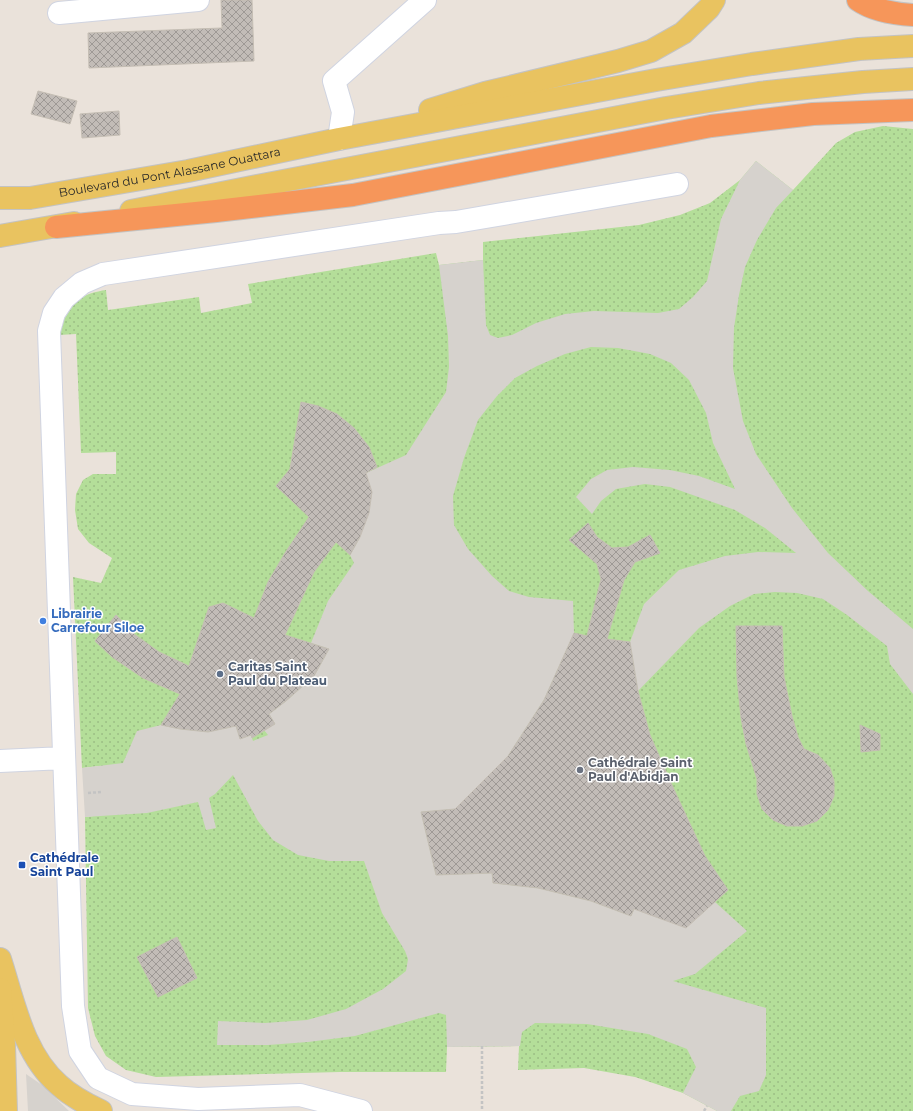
<svg xmlns="http://www.w3.org/2000/svg" width="913" height="1111" font-family="Montserrat,sans-serif">
  <style>
    .garden { fill: url(#garden-dots) }
    .plaza { fill: #d6d2cd }
    .building { fill: url(#building-cross-hatch); stroke: #c5beb4 }
    .lines { fill: none; stroke-linecap: round; stroke-linejoin: round }
    .minor-casing { stroke: #d0d4e1; stroke-width: 24 }
    .major-casing { stroke: #c3c3c3; stroke-width: 24 }
    .highway-casing { stroke: #c3c3c3; stroke-width: 24 }
    .path { stroke: #c3c3c3; stroke-width: 2.5; stroke-dasharray: 3 2; stroke-linecap: butt }
    .minor { stroke: #fff; stroke-width: 22 }
    .major { stroke: #e9c360; stroke-width: 22 }
    .highway { stroke: #f6965a; stroke-width: 22 }
    .shop-dot { fill: #3f7fe0; stroke: #fff; stroke-width: 1.5 }
    .service-dot { fill: #5c6f8a; stroke: #fff; stroke-width: 1.5 }
    .worship-dot { fill: #6b7280; stroke: #fff; stroke-width: 1.5 }
    .transit-dot { fill: #1a4fb4; stroke: #fff; stroke-width: 1.5 }
    .labels { text-anchor: middle; stroke-width: 3; stroke-linejoin: round; paint-order: stroke }
    .street-label { font-size: 12px; fill: #282828; stroke: #fff }
    .shop-label { font-size: 12px; font-weight: bold; fill: #366cbe; stroke: #fff; text-anchor: start }
    .service-label { font-size: 12px; font-weight: bold; fill: #4e5e75; stroke: #fff; text-anchor: start }
    .worship-label { font-size: 12px; font-weight: bold; fill: #5b616d; stroke: #fff; text-anchor: start }
    .transit-label { font-size: 12px; font-weight: bold; fill: #164399; stroke: #fff; text-anchor: start }
  </style>
  <defs>
    <pattern id="garden-dots" width="8" height="8" patternUnits="userSpaceOnUse"><rect width="8" height="8" fill="#b4de99"/><path d="M2 2h.1M6 6h.1" fill="none" stroke="#9bbe84" stroke-width="1.8" stroke-linecap="round"/></pattern>
    <pattern id="building-cross-hatch" width="8" height="8" patternUnits="userSpaceOnUse"><rect width="8" height="8" fill="#c2bcb7"/><path d="M0 0l8 8M0 8l8-8" fill="none" stroke="#9e9995"/></pattern>
  </defs>
  <rect width="100%" height="100%" fill="#eae2da"/>
  <path class="garden" d="M883,126L913,129V1111H717L683,1093L635,1077L584,1068L518,1070L519,1046L447,1047L446,1072H340L156,1077L126,1070L106,1056L95,1036L88,1008L85,817L102,815L99,766L82,768L73,577L101,583L112,558L89,543L78,529L75,510L76,494L83,480L93,474H116V452L81,453L76,334L59,335C60,331 60,326 62,322C69,301 85,293 106,290L108,310L199,297L201,313L252,303L248,284L436,253L439,265L483,260V242L639,225L680,215L710,203L740,180L756,161L793,190L836,143L855,132Z"/>
  <path class="plaza" d="M756,161L793,190L776,208L757,240L745,267L739,295L734,328L733,368L743,421L756,454L792,508L828,553L868,591L913,629V694L890,664L887,646L847,615L823,599L797,593L775,592L754,594L730,606L699,628L638,691L630,642L644,604L679,570L725,556L758,552L796,553L765,528L735,510L670,487L645,484L616,489L601,501L592,514L576,497L591,479L607,470L633,467L670,470L699,476L735,489L713,443L706,413L689,380L671,363L650,354L618,348L591,347L565,354L537,366L515,378L497,396L478,420L464,458L453,496L454,525L468,549L492,576L509,591L529,597L573,601L574,633L544,700L508,756L455,809L421,812L436,875L492,873L493,883L538,888L591,901L631,916L634,909L715,902L747,931L695,974L673,981L766,1008V1075L759,1091L740,1096L731,1111H717L683,1093L696,1067L687,1049L648,1034L587,1024L535,1023L522,1032L520,1046L447,1047L446,1015L439,1013L355,1036L308,1042L268,1045H217L218,1021L265,1023L307,1020L346,1009L383,989L406,971L408,959L405,951L382,913L364,861H329L298,855L273,840L258,821L233,775L215,794L209,798L216,828L206,830L198,802L147,813L85,817L82,768L123,763L137,731L161,725L180,729L208,732L236,726L240,739L251,735L253,741L268,735L264,730L275,724L269,714L286,701L314,676L329,649L311,643L328,601L354,563L350,555L360,537L366,473L406,455L446,392L449,367L448,336L439,265L483,260L486,325L490,335L498,338L512,335L536,323L565,314L594,311L658,313L679,309L693,297L707,281L721,219L740,180Z
    M26,1074L42,1085L69,1111H28Z"/>
  <path class="building" d="M221,0H252L254,61L89,68L88,33L222,28Z
    M38,91L77,101L70,124L31,114Z
    M119,111L120,135L82,138L80,114Z
    M301,402L318,406L337,414L354,428L369,447L377,467L366,473L372,492L369,513L360,537L350,555L336,542L314,572L285,635L329,649L314,676L286,701L269,714L275,724L252,738L251,735L240,739L236,726L208,732L180,729L161,725L180,694L143,678L112,657L95,641L116,615L134,634L159,652L189,666L209,607L223,603L254,618L268,582L285,553L309,517L276,486L290,469Z
    M588,523L597,537L612,548L628,547L650,535L660,553L635,562L624,580L607,639L630,642L638,691L650,735L671,783L705,856L728,890L686,928L634,909L631,916L591,901L538,888L493,883L492,873L436,875L421,812L455,809L508,756L544,700L574,633L587,636L601,579L597,564L569,540Z
    M736,626H782L784,677L792,716L798,737L804,749L818,755L830,768L834,781V796L828,810L817,821L802,826H787L773,820L762,809L757,794V779L746,744L741,718L737,677Z
    M860,725L880,734V750L861,752Z
    M177,937L197,978L158,997L137,957Z"/>
  <g class="lines">
    <defs>
      <path id="minor" d="M59,13L198,0
        M339,139L343,112L334,81L425,0
        M0,761L64,758
        M361,1111L300,1095L198,1099L132,1094L98,1078L80,1051L73,1006L49,331L54,313L64,298L82,283L103,274L439,223L456,222L677,184"/>
      <g id="major">
        <path d="M430,110L485,93L618,61L651,51L683,33L709,8L714,0"/>
        <path id="s1" d="M0,198H30L188,171L339,139L656,80L752,64L859,49L913,46"/>
        <path d="M131,211L257,186L666,108L759,93L863,82L913,79"/>
        <path d="M0,236L74,223"/>
        <path d="M0,959C14,1002 23,1054 59,1085C71,1096 86,1104 101,1111"/>
        <path d="M0,989L4,1044L6,1111"/>
      </g>
      <path id="highway" d="M858,0C872,10 896,14 913,15
        M56,227L216,211L353,195L711,126L813,114L913,110"/>
    </defs>
    <use href="#minor" class="minor-casing"/>
    <use href="#major" class="major-casing"/>
    <use href="#highway" class="highway-casing"/>
    <path class="path" d="M88,793L101,792
      M482,1046V1111
      M704,1111L707,1106"/>
    <use href="#minor" class="minor"/>
    <use href="#major" class="major"/>
    <use href="#highway" class="highway"/>
  </g>
  <circle class="shop-dot" cx="43" cy="621" r="4"/>
  <circle class="service-dot" cx="220" cy="674" r="4"/>
  <circle class="worship-dot" cx="580" cy="770" r="4"/>
  <rect class="transit-dot" x="18" y="861" width="8" height="8" rx="2"/>
  <g class="labels">
    <g class="street-label">
      <text dy="4" stroke="none"><textPath href="#s1" startOffset="172">Boulevard du Pont Alassane Ouattara</textPath></text>
    </g>
    <g class="shop-label">
      <text x="51" y="618">Librairie<tspan x="51" dy="14">Carrefour Siloe</tspan></text>
    </g>
    <g class="service-label">
      <text x="228" y="671">Caritas Saint<tspan x="228" dy="14">Paul du Plateau</tspan></text>
    </g>
    <g class="worship-label">
      <text x="588" y="767">Cathédrale Saint<tspan x="588" dy="14">Paul d'Abidjan</tspan></text>
    </g>
    <g class="transit-label">
      <text x="30" y="862">Cathédrale<tspan x="30" dy="14">Saint Paul</tspan></text>
    </g>
  </g>
</svg>
